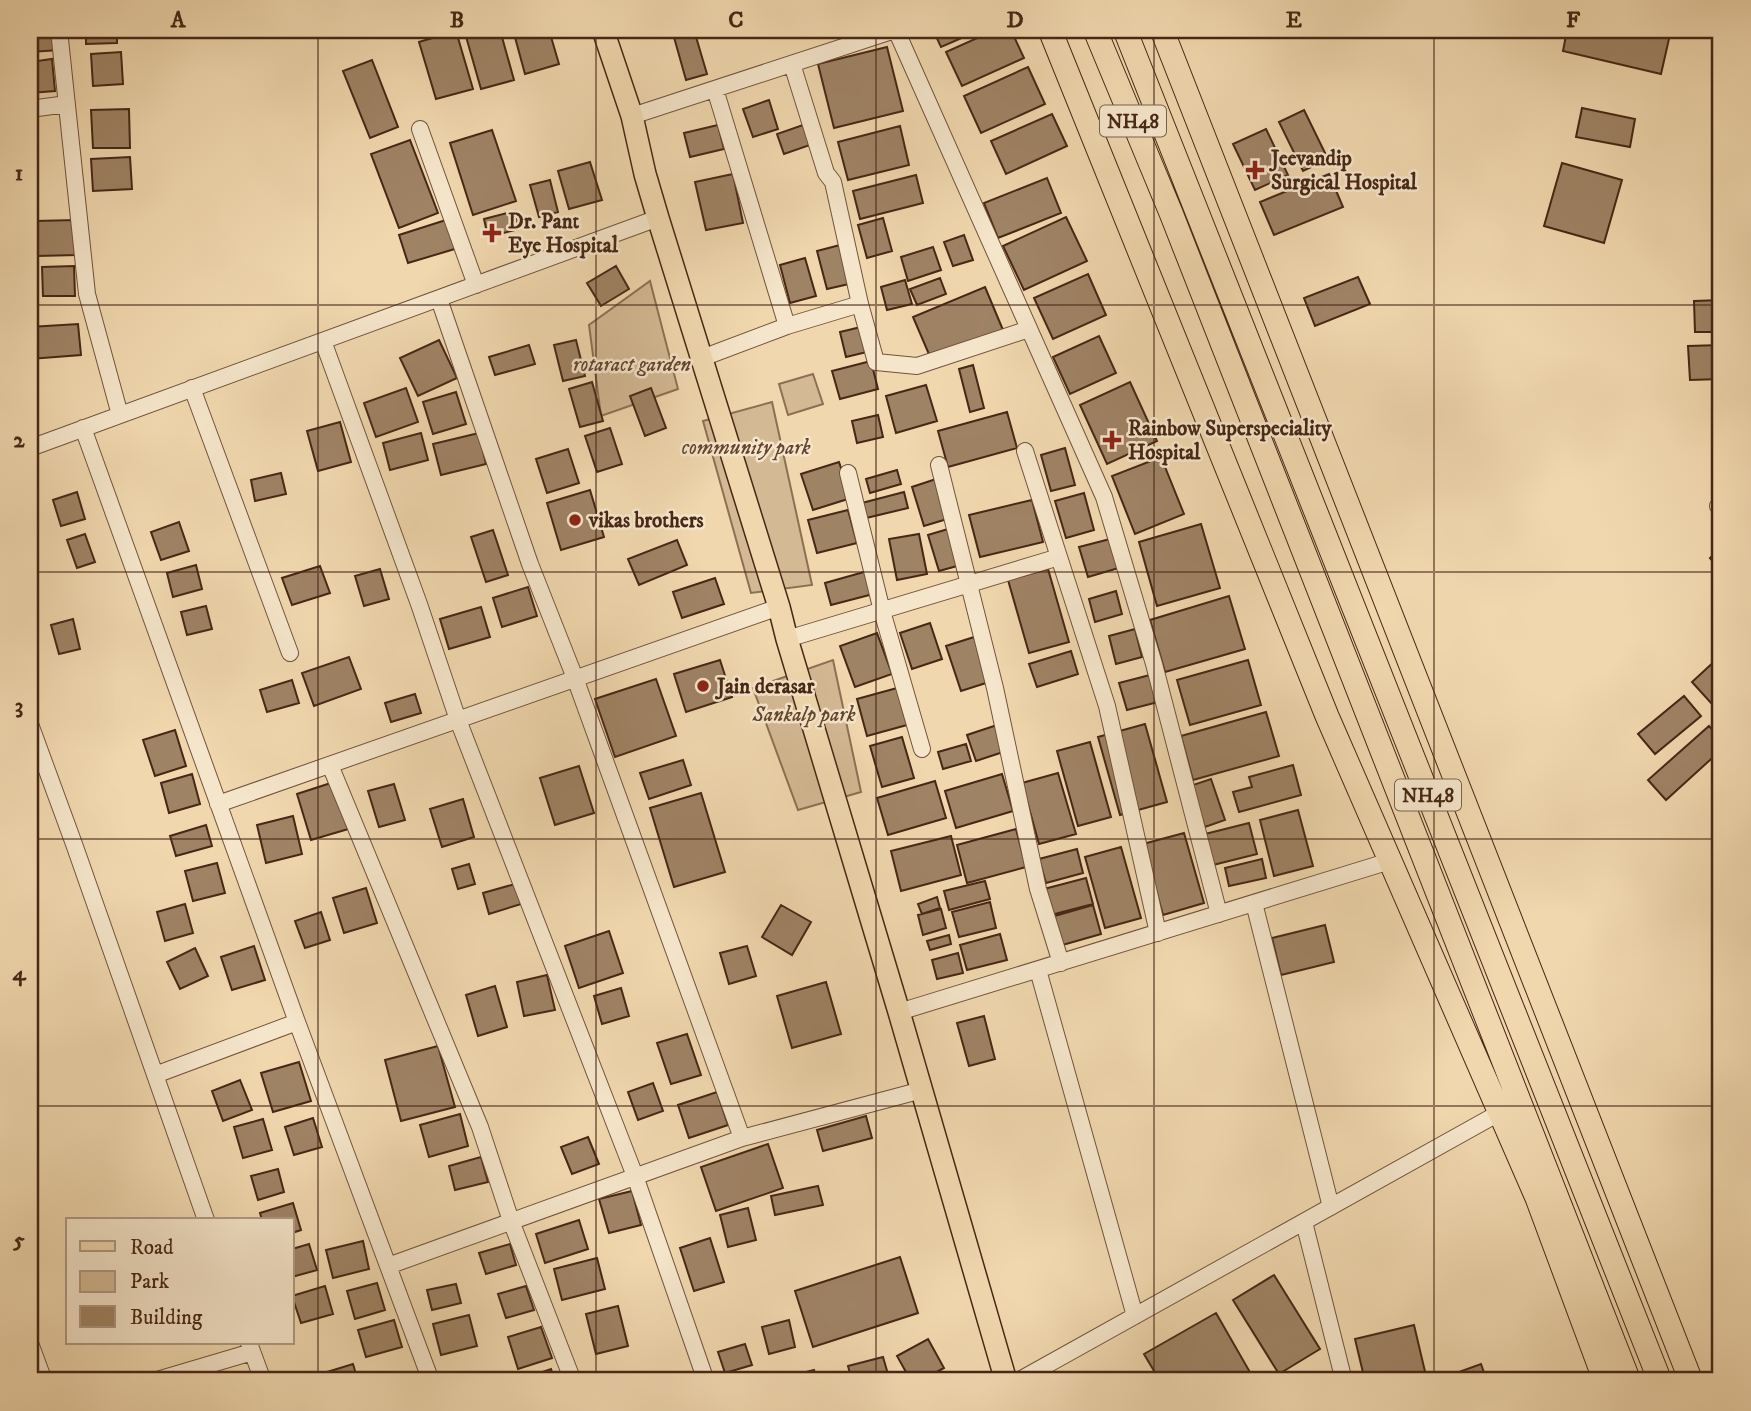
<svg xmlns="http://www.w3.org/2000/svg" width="1751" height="1411" font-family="'IM FELL DW Pica',serif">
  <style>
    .green { fill: #d3b994; stroke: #8d7054; stroke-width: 2 }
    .building { fill: #9f8365; stroke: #472715; stroke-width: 2 }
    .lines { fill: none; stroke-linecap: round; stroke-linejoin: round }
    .minor-casing { stroke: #71533b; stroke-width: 18 }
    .major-casing { stroke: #472715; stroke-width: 24 }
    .highway-casing { stroke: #472715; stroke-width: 25 }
    .minor { stroke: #f5e5ca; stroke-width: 16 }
    .major { stroke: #f0d7ae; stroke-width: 21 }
    .highway { stroke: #f0d7ae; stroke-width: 23 }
    .grid { fill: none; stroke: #472715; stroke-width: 2; stroke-opacity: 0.55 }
    .poi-dot { fill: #8f2418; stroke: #f5e5ca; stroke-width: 2.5 }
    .labels { text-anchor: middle; stroke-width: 5; stroke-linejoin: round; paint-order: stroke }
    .shield { fill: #f5e5ca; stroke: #7b604b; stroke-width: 2 }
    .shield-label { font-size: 19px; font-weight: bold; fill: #472715 }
    .poi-label { font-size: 21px; font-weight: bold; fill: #472715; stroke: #f5e5ca; text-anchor: start }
    .park-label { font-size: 21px; font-style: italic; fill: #63442e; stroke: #f5e5ca }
    .neatline { fill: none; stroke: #472715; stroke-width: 2.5 }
    .grid-label { font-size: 23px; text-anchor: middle; font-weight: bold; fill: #472715 }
  </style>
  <rect width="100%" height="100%" fill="#f0d7ae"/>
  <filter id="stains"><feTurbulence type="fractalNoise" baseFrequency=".00286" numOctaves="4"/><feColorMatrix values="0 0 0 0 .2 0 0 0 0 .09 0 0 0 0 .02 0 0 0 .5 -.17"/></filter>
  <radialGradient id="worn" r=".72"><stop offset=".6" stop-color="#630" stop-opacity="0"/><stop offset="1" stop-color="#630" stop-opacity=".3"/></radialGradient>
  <path class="green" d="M650,281L678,389L601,416L589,325Z
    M813,374L823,404L788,415L779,384Z
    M772,402L812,585L751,593L703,421Z
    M833,660L861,792L798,810L753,688Z"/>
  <path class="building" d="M30,30H58L60,50L30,52Z
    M86,30H117V43L86,44Z
    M475,30H500L514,80L481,89L465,33Z
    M513,30H549L559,64L525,74Z
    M672,30H694L707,74L686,80Z
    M933,30H980L941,47Z
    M995,30H1011L1024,58L962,86L946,52Z
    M1567,30H1671L1661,74L1563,51Z
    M456,31L473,89L436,99L419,42Z
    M887,47L903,111L834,128L818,64Z
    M121,52L123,84L93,86L91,54Z
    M52,59L55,91L30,93V62Z
    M372,60L398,127L370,138L343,71Z
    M1028,67L1045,104L981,133L964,96Z
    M769,100L778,129L753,137L743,109Z
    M1582,108L1635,119L1630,147L1576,137Z
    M129,109L130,148H93L91,110Z
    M1304,110L1328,159L1303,171L1279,122Z
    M1052,114L1067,146L1006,174L991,141Z
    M718,125L724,149L690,157L684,133Z
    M803,125L810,145L784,154L777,134Z
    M900,126L909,165L848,180L838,142Z
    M1266,129L1288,175L1255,190L1233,144Z
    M492,130L516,201L473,215L450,143Z
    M410,140L438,213L399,228L371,154Z
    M130,157L132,189L93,191L91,159Z
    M590,162L602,200L569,209L558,171Z
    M1562,163L1622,180L1604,243L1544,226Z
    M733,174L743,223L706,230L695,182Z
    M1329,174L1343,207L1274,235L1260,202Z
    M916,175L923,203L860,219L853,191Z
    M1047,178L1061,213L998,238L984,203Z
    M550,180L558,212L539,217L530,185Z
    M515,211L519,229L488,237L484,219Z
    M1066,217L1087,261L1024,290L1003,246Z
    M883,218L892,251L867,258L858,225Z
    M449,219L458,248L408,263L399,235Z
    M76,220L77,255L37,256L35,221Z
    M964,235L973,260L953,266L944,242Z
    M840,245L849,284L827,289L817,251Z
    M933,247L941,270L908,281L901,257Z
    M805,258L816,296L790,303L780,265Z
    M74,266L75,296H43L42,267Z
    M616,266L629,289L601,306L587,283Z
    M1088,274L1106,315L1053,339L1034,298Z
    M1358,277L1370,304L1315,326L1304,298Z
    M940,278L946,294L917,305L910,289Z
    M905,280L912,304L887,310L881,287Z
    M985,287L1003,330L931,359L913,317Z
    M1721,300V332H1695L1694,301Z
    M78,324L81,355L30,359V327Z
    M865,326L871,351L846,357L840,332Z
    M1099,336L1116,373L1070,394L1053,357Z
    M439,340L457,378L418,396L400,358Z
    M576,340L585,376L563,381L554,345Z
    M529,345L535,364L495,375L489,357Z
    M1721,345V379L1690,380L1688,346Z
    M871,361L878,389L840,399L832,371Z
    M973,365L984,408L970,412L959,369Z
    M30,379L37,404L30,406Z
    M592,382L603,421L580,427L569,389Z
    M1130,382L1157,441L1107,464L1080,405Z
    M926,385L937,421L896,433L886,396Z
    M406,388L418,422L376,437L364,403Z
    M651,388L666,428L645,436L630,396Z
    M456,392L466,424L433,434L423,402Z
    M1007,412L1017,448L948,467L938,431Z
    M878,415L883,437L857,443L852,421Z
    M340,422L351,462L318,471L307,431Z
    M610,428L622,464L597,472L585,436Z
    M421,433L428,460L390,470L383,443Z
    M479,433L486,464L441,475L433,444Z
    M1065,448L1075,485L1051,491L1041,455Z
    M568,449L579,483L547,493L536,459Z
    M1161,457L1184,514L1135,534L1112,476Z
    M839,462L851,498L813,510L801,474Z
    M897,470L901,484L870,493L866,479Z
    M281,473L286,494L255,501L251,480Z
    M945,476L957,516L924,526L912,487Z
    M590,490L604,537L561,550L547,503Z
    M77,492L85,519L61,526L53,500Z
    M904,492L908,508L862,519L858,504Z
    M1084,493L1094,530L1066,538L1055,501Z
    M1032,500L1043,542L980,557L969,515Z
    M848,510L857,543L817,553L808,520Z
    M179,522L189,551L161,560L151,532Z
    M1201,524L1220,588L1157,606L1139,542Z
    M958,526L968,563L939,571L928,535Z
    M493,530L508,575L486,582L471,537Z
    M85,534L95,562L77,568L67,540Z
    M919,534L927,574L897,580L889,539Z
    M1114,538L1122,567L1088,577L1079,547Z
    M677,540L687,565L639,585L628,559Z
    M1721,548V571L1710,558Z
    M196,565L202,589L173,597L167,573Z
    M320,566L330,593L292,605L282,578Z
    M380,569L389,599L364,606L355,576Z
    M1048,569L1069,642L1029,653L1008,580Z
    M871,570L877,593L831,605L825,583Z
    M715,578L724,604L682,618L673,592Z
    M528,587L537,616L502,627L493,598Z
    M1116,591L1122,614L1095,622L1089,599Z
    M1229,596L1245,649L1165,672L1150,620Z
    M206,606L212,629L187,635L181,612Z
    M481,607L490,637L449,649L440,619Z
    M73,619L80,649L59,654L51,625Z
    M930,623L942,659L912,669L900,633Z
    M1135,629L1142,657L1116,664L1109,636Z
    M877,633L892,674L855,687L840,646Z
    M974,637L989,682L961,691L946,646Z
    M1071,651L1078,674L1037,687L1029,664Z
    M349,657L361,689L314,706L302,673Z
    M1717,659L1721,664V714L1692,682Z
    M720,660L732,697L686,712L674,674Z
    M1248,660L1261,705L1190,725L1177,680Z
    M1150,675L1158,702L1127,710L1119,683Z
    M656,679L676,736L615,757L595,699Z
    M292,680L299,703L267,712L260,690Z
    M897,688L907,725L867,736L857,699Z
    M415,694L421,713L391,722L385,703Z
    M1684,696L1701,716L1655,754L1638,734Z
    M1266,712L1279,756L1193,780L1181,736Z
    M1145,724L1167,802L1120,815L1098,737Z
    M997,725L1006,751L976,761L967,735Z
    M1709,726L1721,739V750L1666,800L1648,780Z
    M175,730L186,766L155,776L143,740Z
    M902,737L914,778L882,787L870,746Z
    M1090,742L1111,817L1078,826L1057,751Z
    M966,744L971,761L943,769L938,752Z
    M683,760L691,785L649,799L640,773Z
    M1293,765L1301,795L1239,812L1233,792L1252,787L1249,777Z
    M579,766L594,813L555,825L540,778Z
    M1058,773L1076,834L1039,844L1022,783Z
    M192,774L200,804L169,813L161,783Z
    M1002,774L1013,811L956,828L945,791Z
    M1211,779L1225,820L1205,827L1190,786Z
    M340,780L355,827L311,840L297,794Z
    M935,781L946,818L888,835L877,798Z
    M394,784L405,820L379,827L368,791Z
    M701,793L725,872L674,887L650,808Z
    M463,799L474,837L442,847L430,809Z
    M1298,810L1313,866L1274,876L1260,820Z
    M293,816L302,854L266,863L257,825Z
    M1249,823L1257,854L1213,865L1205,834Z
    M206,825L212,846L176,856L170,836Z
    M1016,829L1026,867L967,883L957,845Z
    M1184,833L1204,903L1163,915L1143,844Z
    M951,836L961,875L901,891L891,851Z
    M1121,847L1141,918L1105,928L1085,857Z
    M1077,849L1083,873L1046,883L1039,859Z
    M1262,859L1266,878L1229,886L1225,868Z
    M217,863L225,893L193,901L185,871Z
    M469,864L475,884L458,889L452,869Z
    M1086,878L1093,904L1051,915L1044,889Z
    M985,881L990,899L949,910L944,891Z
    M515,884L521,904L489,914L483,893Z
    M366,888L377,923L344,933L333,898Z
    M937,897L940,908L922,914L918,904Z
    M990,902L996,928L959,937L952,912Z
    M185,904L193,933L165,941L157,912Z
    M781,905L811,922L792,955L762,937Z
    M1093,905L1101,934L1059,946L1051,917Z
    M941,909L946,928L923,935L918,915Z
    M321,912L330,940L305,948L295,921Z
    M1325,925L1334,962L1281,975L1272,938Z
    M609,931L623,973L579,988L565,946Z
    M1000,934L1007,960L967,970L960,945Z
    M949,935L951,944L930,950L927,941Z
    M254,946L265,980L232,990L221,957Z
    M747,946L756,976L729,984L720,953Z
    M195,948L208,976L180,989L167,962Z
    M958,953L963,973L937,979L932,960Z
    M547,975L555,1010L524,1016L517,982Z
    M826,982L841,1034L792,1048L777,996Z
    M495,986L507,1027L478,1036L466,995Z
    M621,988L629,1016L602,1024L594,996Z
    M984,1016L995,1059L969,1066L957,1023Z
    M687,1034L701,1075L671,1084L657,1043Z
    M438,1046L455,1107L401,1121L385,1060Z
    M299,1062L311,1101L273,1112L261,1073Z
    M240,1080L252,1110L223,1121L212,1091Z
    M653,1083L663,1111L638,1120L628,1092Z
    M717,1092L728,1125L689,1138L678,1105Z
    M460,1114L468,1146L429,1157L420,1125Z
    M866,1116L872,1138L823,1151L817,1130Z
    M313,1118L322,1147L294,1155L285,1127Z
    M263,1119L272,1150L243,1158L234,1127Z
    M588,1137L599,1164L572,1174L561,1147Z
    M768,1144L783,1188L716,1211L701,1167Z
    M481,1157L488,1182L455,1190L449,1166Z
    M278,1169L284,1192L258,1200L251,1176Z
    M818,1186L823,1205L775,1215L771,1196Z
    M632,1191L641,1225L609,1233L599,1199Z
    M293,1203L301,1230L292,1233V1220H262L260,1213Z
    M748,1208L756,1240L728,1247L720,1215Z
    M579,1220L588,1249L545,1263L536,1234Z
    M710,1238L724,1282L694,1291L680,1248Z
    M363,1241L369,1269L333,1278L326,1250Z
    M309,1244L317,1270L292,1277V1249Z
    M510,1244L516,1265L486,1274L479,1253Z
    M900,1257L918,1313L813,1347L795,1291Z
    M597,1258L605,1289L562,1300L554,1269Z
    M1274,1275L1320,1349L1279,1374L1233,1300Z
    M377,1283L385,1310L355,1319L347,1291Z
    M456,1284L461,1303L432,1310L427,1290Z
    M325,1286L333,1314L301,1323L292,1296Z
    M526,1286L534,1310L506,1318L498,1294Z
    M618,1306L628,1346L596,1354L586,1314Z
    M1216,1313L1251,1374L1237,1381H1160L1144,1354Z
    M469,1315L477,1346L441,1355L433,1324Z
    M394,1320L402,1347L366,1357L358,1330Z
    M789,1320L795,1347L769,1354L762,1327Z
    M1414,1325L1427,1380L1420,1381H1365L1355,1339Z
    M541,1327L552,1358L518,1369L508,1337Z
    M928,1339L944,1368L920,1381H911L897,1356Z
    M745,1344L752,1365L725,1373L718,1352Z
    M883,1357L890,1381H852L848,1366Z
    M353,1364L358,1381H329L327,1372Z
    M1481,1364L1487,1381H1434Z
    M551,1369L555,1381H523L522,1379Z
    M814,1370L817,1381H779L794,1375Z"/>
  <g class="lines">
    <defs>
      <path id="minor" d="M59,30L87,294L120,415
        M896,30L1104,497L1154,664L1219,914
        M792,64L826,173L833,182L860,304L876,362L917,366L1029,329
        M715,89L787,326
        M30,109L67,104
        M632,116L895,30
        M420,129L476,285
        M439,299L530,564L575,678L742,1138
        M323,341L419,604L458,720L635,1176L706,1381
        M702,358L787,326L860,304
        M192,388L290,653
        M83,428L297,1022L431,1381
        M30,448L658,218
        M1025,451L1059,557
        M939,465L995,688L1038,889L1061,963
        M848,473L882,611L922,749
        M1718,506L1721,509
        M787,639L1059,557L1107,706L1158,933
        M30,724L74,844L206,1220
        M330,765L480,1127L511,1221L573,1381
        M218,804L779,607
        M1254,903L1331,1207
        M1038,970L1135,1316
        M899,1012L1390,861
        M155,1075L297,1022
        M1304,1222L1344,1381
        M388,1266L742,1138L922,1090
        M30,1343L44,1381
        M249,1343L263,1381
        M154,1381L252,1352
        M1018,1381L1499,1113"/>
      <path id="major" d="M603,30L632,116L645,174L658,218L779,607L787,639L899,1012L1006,1381"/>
      <path id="highway" d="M1050,30L1327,716L1537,1198L1605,1381
        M1095,30L1171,213L1629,1381
        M1125,30L1660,1381
        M1162,30L1691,1381"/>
    </defs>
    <use href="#minor" class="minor-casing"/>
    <use href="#major" class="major-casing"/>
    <use href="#highway" class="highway-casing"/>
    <use href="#minor" class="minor"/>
    <use href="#major" class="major"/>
    <use href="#highway" class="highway"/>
  </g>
  <path class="grid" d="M318,30V1381M596,30V1381M876,30V1381M1154,30V1381M1434,30V1381M30,305H1721M30,572H1721M30,839H1721M30,1106H1721"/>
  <g class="poi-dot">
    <path d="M1251.5 159.5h7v7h7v7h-7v7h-7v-7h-7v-7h7z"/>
    <path d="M488.5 222.5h7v7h7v7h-7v7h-7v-7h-7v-7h7z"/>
    <path d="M1108.5 429.5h7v7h7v7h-7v7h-7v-7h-7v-7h7z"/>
    <circle cx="575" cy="520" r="7"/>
    <circle cx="703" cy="686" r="7"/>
  </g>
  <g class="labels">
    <g class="shield">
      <rect x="1100" y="105.5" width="66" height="31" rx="5"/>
      <rect x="1395" y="779.5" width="66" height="31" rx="5"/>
    </g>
    <g class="shield-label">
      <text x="1133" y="128">NH48</text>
      <text x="1428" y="802">NH48</text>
    </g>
    <g class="poi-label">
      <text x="1271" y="165">Jeevandip<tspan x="1271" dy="24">Surgical Hospital</tspan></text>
      <text x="508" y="228">Dr. Pant<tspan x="508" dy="24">Eye Hospital</tspan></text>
      <text x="1128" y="435">Rainbow Superspeciality<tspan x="1128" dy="24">Hospital</tspan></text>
      <text x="589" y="527">vikas brothers</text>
      <text x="717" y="693">Jain derasar</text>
    </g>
    <g class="park-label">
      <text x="632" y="371">rotaract garden</text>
      <text x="746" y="454">community park</text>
      <text x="804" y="721">Sankalp park</text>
    </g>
  </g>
  <rect width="1751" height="1411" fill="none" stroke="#f0d7ae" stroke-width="77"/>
  <rect x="66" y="1218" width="228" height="126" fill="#f5e5ca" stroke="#af9982" stroke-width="2"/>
  <rect x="80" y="1241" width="35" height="10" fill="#f0d7ae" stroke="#af9982" stroke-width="2"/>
  <text x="130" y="1254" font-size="21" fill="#472715">Road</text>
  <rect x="80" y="1271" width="35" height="21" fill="#d3b994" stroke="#af9982" stroke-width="2"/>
  <text x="130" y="1288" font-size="21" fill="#472715">Park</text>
  <rect x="80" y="1306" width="35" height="21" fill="#9f8365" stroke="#af9982" stroke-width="2"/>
  <text x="130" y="1324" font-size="21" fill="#472715">Building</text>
  <rect x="38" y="38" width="1674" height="1334" class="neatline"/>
  <g class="grid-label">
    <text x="178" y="27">A</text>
    <text x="457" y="27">B</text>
    <text x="736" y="27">C</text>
    <text x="1015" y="27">D</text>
    <text x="1294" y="27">E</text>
    <text x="1573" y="27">F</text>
    <text x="19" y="180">1</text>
    <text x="19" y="447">2</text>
    <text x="19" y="713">3</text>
    <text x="19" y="980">4</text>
    <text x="19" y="1247">5</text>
  </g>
  <rect width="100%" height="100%" filter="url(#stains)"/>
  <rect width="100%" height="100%" fill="url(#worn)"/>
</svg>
